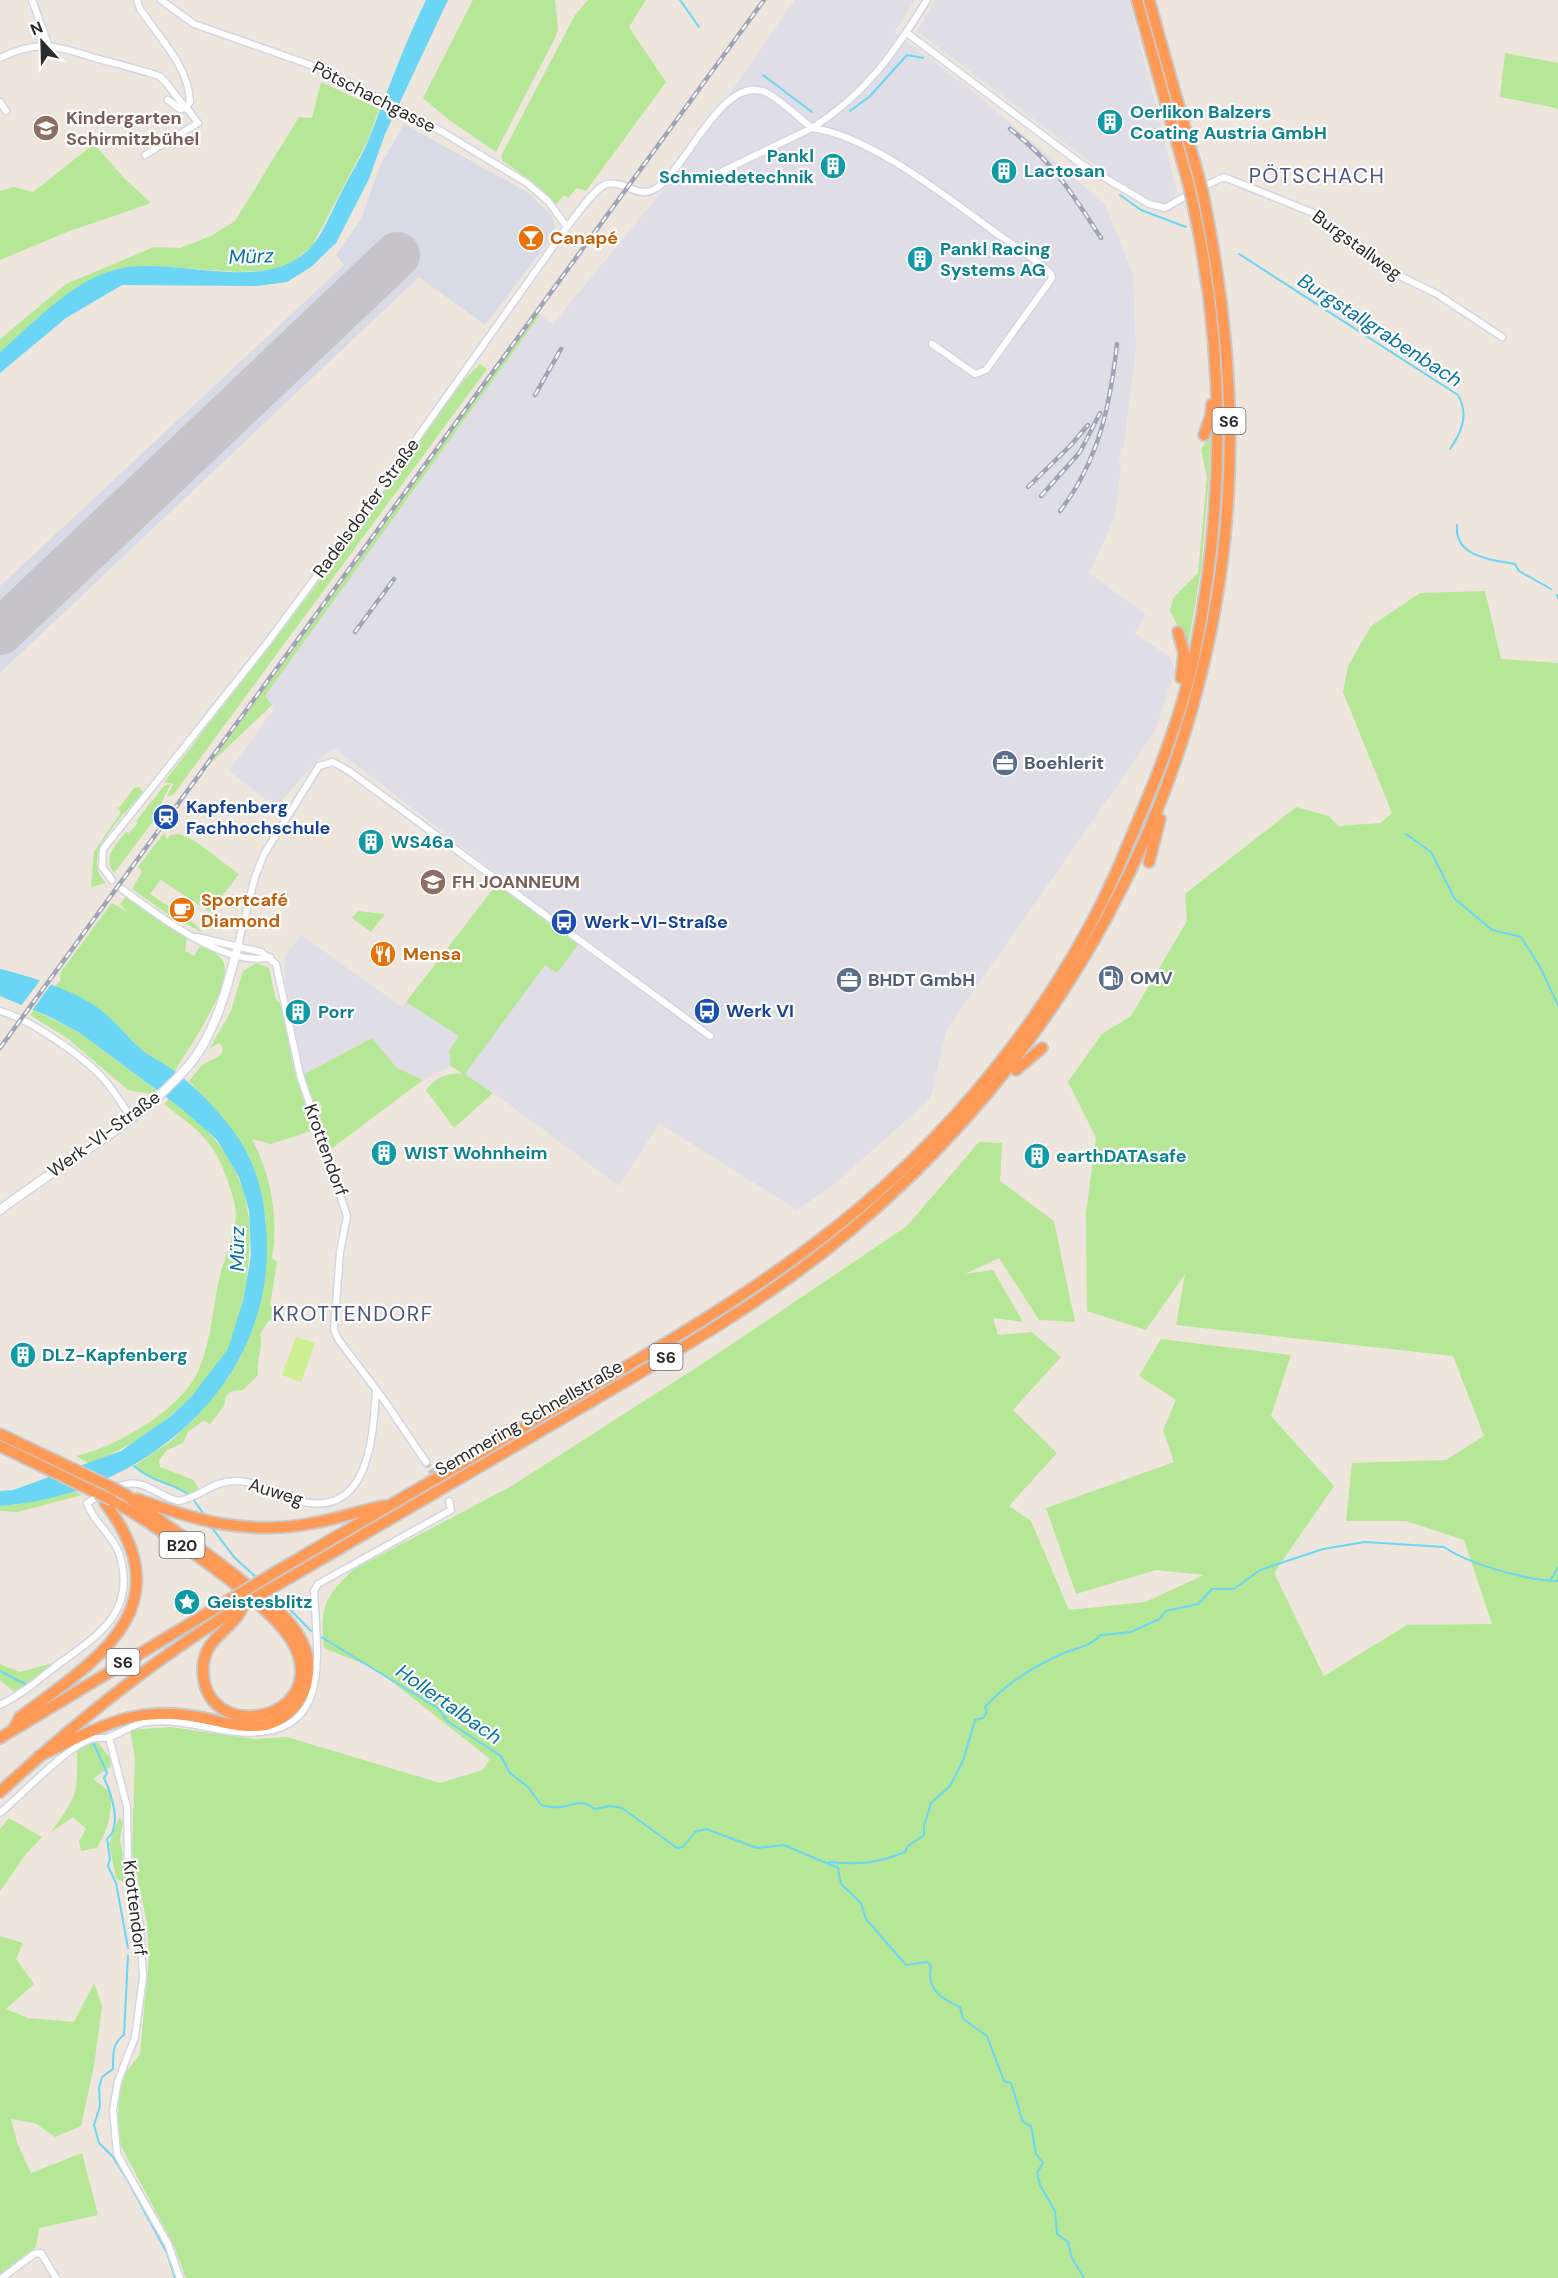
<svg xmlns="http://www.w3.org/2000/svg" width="1558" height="2278" font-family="'DM Sans',sans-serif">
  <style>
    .industrial { fill: #dfdde6 }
    .airport { fill: #d8dbe6 }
    .green { fill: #b5e796 }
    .pitch { fill: #cbef91 }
    .water { fill: #6ad5f5 }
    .pier { fill: #eee6dc }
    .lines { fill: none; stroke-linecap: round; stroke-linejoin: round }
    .stream { stroke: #6ad5f5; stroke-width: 2 }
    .runway { stroke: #c6c4c9; stroke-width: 46 }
    .minor-tunnel { stroke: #c7c1b9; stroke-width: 6; stroke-dasharray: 6 3; stroke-linecap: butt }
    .minor-casing { stroke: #d2d6e4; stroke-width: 9 }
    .secondary-casing { stroke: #d2d6e4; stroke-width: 11 }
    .motorway-casing { stroke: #c8c8c8; stroke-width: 14 }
    .minor { stroke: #fff; stroke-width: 6 }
    .secondary { stroke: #fff; stroke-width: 8 }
    .motorway { stroke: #ff9956; stroke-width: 10 }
    .rail-casing { stroke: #9fa3b6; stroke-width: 4.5 }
    .rail { stroke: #fff; stroke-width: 2; stroke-dasharray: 7; stroke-linecap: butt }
    .motorway-bridge-casing { stroke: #c8c8c8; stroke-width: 14; stroke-linecap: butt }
    .motorway-bridge { stroke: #ff9956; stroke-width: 10 }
    .labels { text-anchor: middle; stroke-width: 4.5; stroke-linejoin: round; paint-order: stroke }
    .shield { fill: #fff; stroke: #6b6b6b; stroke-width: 1.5 }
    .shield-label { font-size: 16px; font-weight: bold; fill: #2b2b2b }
    .street-label { font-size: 18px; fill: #2b2b2b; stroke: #fff }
    .culture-label { font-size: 18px; font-weight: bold; fill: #0d838f; stroke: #fff; text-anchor: start }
    .education-label { font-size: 18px; font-weight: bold; fill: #785e54; stroke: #fff; text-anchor: start }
    .food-label { font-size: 18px; font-weight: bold; fill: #c56008; stroke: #fff; text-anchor: start }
    .service-label { font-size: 18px; font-weight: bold; fill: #4e5e75; stroke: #fff; text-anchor: start }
    .transit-label { font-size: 18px; font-weight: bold; fill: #164399; stroke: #fff; text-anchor: start }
    .water-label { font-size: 20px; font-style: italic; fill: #0773a4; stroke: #fff }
    .quarter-label { font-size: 21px; letter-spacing: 1.5px; fill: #49547e; stroke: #fff }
  </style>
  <rect width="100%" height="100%" fill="#eee6dc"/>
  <path class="industrial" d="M795,0H915L894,32L977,95L1105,204L1133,274L1136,349L1124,446L1121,449L1119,463L1121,467L1115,517L1089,573L1146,615L1134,633L1170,657L1175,670L1155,731L947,1029L930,1099L832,1186L797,1210L659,1123L619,1186L490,1090L451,1066L423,1080L397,1068L372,1038L303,1075L285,1003V956L301,935L402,1007L502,877L334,748L315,763L276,807L229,771L274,709L265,696L540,315L553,324L663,190Z
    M936,0H1129L1177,191L1170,203L1156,205L1120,184L917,31Z"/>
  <path class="airport" d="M404,124L527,192L552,216L555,228L548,242L485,325L419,277L0,673V586L344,265L336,255L361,219L380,166Z"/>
  <path class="green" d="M473,0H555L558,28L556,36L496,152L448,119L423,98Z
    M588,0H646L629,27L666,82L586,191L577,188L568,198L564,195L556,205L539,187L503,161L501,156L575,15Z
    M1505,53L1558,63V110L1556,108L1500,97Z
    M321,82L379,109L368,140L312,246L294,261L273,270L238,272L153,266L119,269L32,325L0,352V339L66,284L154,247L180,248L211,236L235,221L299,117L312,118Z
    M94,144L125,179L151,203L67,232L0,260V191L14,187L33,192Z
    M538,313L540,315L265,696L272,705L211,763Z
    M480,364L487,369L173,795L167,797L173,784L164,782L324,575L458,386Z
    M1210,434L1209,477L1201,570L1187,651L1183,636L1170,611L1173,598L1198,573L1207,477L1201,450Z
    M1485,591L1501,659L1558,663V2278H186L174,2246L121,2146L118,2125L119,2095L126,2072L140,2054L149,1957L147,1923L132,1852L135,1758L130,1730L171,1727L254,1739L287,1737L440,1783L483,1770L490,1759L376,1669L324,1648C320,1607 324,1597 354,1569L510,1487L708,1360L907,1226L979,1142L1002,1143L1000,1181L1054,1221L1075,1322L1039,1320L999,1258L965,1274L993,1270L1023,1322L993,1318L998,1335L1032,1332L1061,1357L1013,1410L1057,1453L1009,1506L1031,1521L1069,1610L1145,1602L1204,1575L1156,1570L1076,1594L1046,1508L1174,1462L1163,1430L1176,1400L1139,1376L1161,1339L1291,1355L1271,1416L1334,1486L1274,1573L1324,1676L1407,1625L1492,1624L1464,1540L1406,1521H1346L1352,1463L1446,1460L1484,1436L1453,1356L1176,1325L1185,1274L1146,1330L1087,1311L1086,1213L1096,1138L1068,1082L1102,1034L1131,1016L1187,921L1185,894L1296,807L1329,816L1338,826L1381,823L1392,813L1343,692L1348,666L1371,626L1420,593Z
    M171,784L161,803L164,807L114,873C102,856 116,845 126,832L129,833L138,823L136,821L164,786Z
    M134,788L139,787L143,792C126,813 77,856 106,883L91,887L94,852L121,812L115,806L119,808Z
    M164,833L167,839L170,835L180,834L195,841L239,874L210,912L161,880L150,894L194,923L202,932L172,917L132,889L142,872L138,867Z
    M497,884L578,945L557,973L545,965L465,1074L493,1093L454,1128L426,1090C436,1077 448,1072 463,1074L451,1066L449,1051L459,1036L406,1002Z
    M126,896L187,938L185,951L194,956L200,946C208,949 219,953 223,961C235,983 187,1050 175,1071L146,1054L100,1009L55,987L61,979L60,973L112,903L127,912L120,904Z
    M358,911L385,914L371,932L352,918Z
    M257,963L269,968L276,1000L281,1003L293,1052L291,1056C296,1080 306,1106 314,1130L271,1144L252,1139C271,1175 279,1218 272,1258L277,1262L270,1305L280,1313L279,1319L268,1321L260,1334C264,1349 255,1361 258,1375L243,1390L232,1391L226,1396L224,1406L210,1424L203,1421L188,1432L183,1443L167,1450L159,1460L160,1467L194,1480L200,1491L190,1496C173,1483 151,1481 134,1466L171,1441L195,1418L230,1375L266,1219L250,1158L233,1131L189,1081L202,1065L221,1055L223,1050L220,1043L210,1048L231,1011L243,971Z
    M34,1010L80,1033L156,1090L152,1094L128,1090L67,1038L30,1015Z
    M372,1038L397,1068L423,1080L331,1149L316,1113L322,1108L319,1101L314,1105L303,1075Z
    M169,1099C241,1150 260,1202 245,1288C242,1307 237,1333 228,1350C197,1402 145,1442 89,1464L76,1456C116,1447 183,1409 199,1369C212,1339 212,1307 220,1276C225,1255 235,1235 236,1214C236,1201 223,1166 216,1154C204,1132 182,1119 164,1104Z
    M75,1491L82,1495L18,1512L0,1511V1506L18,1504Z
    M53,1663L17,1694L0,1680V1664L20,1672Z
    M92,1741H97L110,1758L111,1766L93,1779L111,1793C112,1815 108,1829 97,1848L81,1851L79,1841L86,1829L73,1817L51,1832C77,1796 78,1795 77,1750Z
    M9,1818L42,1837L26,1854L0,1891V1829Z
    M119,1818L123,1822L120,1840L128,1885L116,1878L109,1843Z
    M0,1936L23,1943L16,1959L34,1984L6,2009L28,2018L74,2022L94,1983L102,2006L94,2066L81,2126L55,2137L35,2123L11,2119L18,2145L31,2173L82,2153L98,2215L39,2228L36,2247L0,2276Z"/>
  <path class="pitch" d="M296,1337L315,1343L301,1382L282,1375Z"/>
  <path class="water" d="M426,0H448L385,134L369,179L336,243L311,267L287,282L257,286L122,285L66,318L0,373V352C34,323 72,280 118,269C177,255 265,297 311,247C323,234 332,211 340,195C349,177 361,158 369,139C387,92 404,45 426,0Z
    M0,969C30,976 76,991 101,1010C116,1022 128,1038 143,1051C152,1058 164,1063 173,1070C199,1089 238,1130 250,1159C262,1186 266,1215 267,1243C270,1390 139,1496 0,1506V1491L13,1490L121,1451L171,1416L192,1396L228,1349L243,1301L251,1255L249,1210L239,1177L217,1140L182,1109L80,1033L48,1016L0,996Z"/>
  <path class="pier" d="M41,979L52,983L31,1012L20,1007Z"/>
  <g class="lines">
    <path class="stream" d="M680,0L699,27
      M763,75L812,112
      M850,111L870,96L907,55L923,58
      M1120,195L1141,210L1186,227
      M1239,254L1458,395C1469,414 1462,432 1450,449
      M1457,525C1454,557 1492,560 1515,564L1519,571L1551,589
      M1557,595L1558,599
      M1406,834L1431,852L1455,899L1492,930L1521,937L1540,967L1558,1005
      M134,1466C153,1483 171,1482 189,1495
      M193,1499L205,1516
      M209,1524L234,1557L257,1578
      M1550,1581L1558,1568
      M272,1591L310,1630L439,1709L447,1721L501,1756L510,1773L528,1787L541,1805C547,1806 555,1808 561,1807C575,1805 582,1798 594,1809L611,1806L622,1808L677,1848L683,1847L695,1832L706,1829L757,1848L784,1845L838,1868L841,1884L861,1903L866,1919L906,1965L927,1962L931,1966C926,1989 941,1999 960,2007L963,2019L987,2036L1004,2081L1011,2083L1023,2122L1031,2126L1036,2154L1043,2163L1037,2173L1040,2185L1055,2211L1057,2234L1068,2242L1072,2258L1084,2278
      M0,1671L25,1684
      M93,1742L107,1773L104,1778C111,1793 123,1827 107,1839L110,1859L108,1866L116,1883L128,1948
      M829,1862C858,1865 878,1863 905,1852L908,1846L924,1835V1826L931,1803L950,1786L963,1761L975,1720L983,1718L987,1712L985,1707C1005,1684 1036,1665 1064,1653C1079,1647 1089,1647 1101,1635L1131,1632L1159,1619L1166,1611L1198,1604L1212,1589H1234L1260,1570L1323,1549L1365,1542L1444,1547C1471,1565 1525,1580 1558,1581
      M128,1956L124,2035C112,2043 113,2055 113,2069L102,2077L99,2088L100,2106L94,2125L99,2143L113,2157L128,2181L167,2253L175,2278"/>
    <path class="runway" d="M0,632L397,255"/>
    <path class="minor-tunnel" d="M426,1462L436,1479"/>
    <defs>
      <path id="minor" d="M32,0L48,44
        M161,0L194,24L322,69L441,131L527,183L548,201L567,227
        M907,33L1080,163L1149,204L1165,208L1191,193
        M0,58C39,39 56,46 95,58C117,64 138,69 159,76C171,85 175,98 186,107L190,102C189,67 159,37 140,9L137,0
        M168,100L180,109L187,108
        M0,102L6,111
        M145,155L198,123L186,107
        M702,181L812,128C870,136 944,195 992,230C1011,244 1034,257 1051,274L1052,278L986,370L975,374L932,344
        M1200,188L1224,177L1316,214L1348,237L1379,266L1437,294L1502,337
        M112,880L102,867L103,849L267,643L370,504L567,227C575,217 595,187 607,184C624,180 638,199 655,189C687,170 724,68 769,94C784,103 798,117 812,128C866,94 894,53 927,0
        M122,889C156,914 227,969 270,957
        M197,937L261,952L276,964L300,1075L347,1216L340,1252L334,1330L338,1339L384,1400L426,1462
        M238,945L255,877L264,854L319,766L333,762L349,771L710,1036
        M0,1011C30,1019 88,1059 107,1083C116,1094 123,1106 131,1117
        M114,1488C144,1475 152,1494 178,1501C200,1498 212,1480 238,1481C261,1482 281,1498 303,1502C370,1516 373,1435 376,1390
        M0,1705C20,1695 35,1683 52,1669C93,1638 139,1615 119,1553C112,1534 93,1522 87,1503L100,1495
        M109,1737L127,1807L128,1862L140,1927L143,1977L135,2037L118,2081L113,2110L117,2154L168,2244L180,2278
        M0,1813C23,1794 65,1748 91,1739C97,1737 103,1739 109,1737C122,1733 132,1724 147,1722C179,1718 206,1729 237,1732C334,1741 317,1657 314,1591L318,1584L451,1510L449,1501
        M2,2278L34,2254L41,2253L56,2278"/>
      <path id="secondary" d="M0,1210C62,1162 138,1125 190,1064C216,1032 228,985 238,945"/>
      <path id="motorway" d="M1137,0L1188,182
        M1149,0L1199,178
        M1204,435L1211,416L1212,404
        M1178,632L1184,653L1181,678
        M1149,862L1160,819
        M1016,1070L1042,1048
        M0,1434L109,1486
        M0,1446L97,1493
        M137,1499C197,1521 249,1536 313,1523C338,1519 361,1510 385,1506
        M112,1500C156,1526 277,1604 296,1649C327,1722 202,1746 203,1668C204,1636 235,1630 243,1605
        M279,1570C372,1516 466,1461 559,1406C648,1354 737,1303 818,1241C927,1159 1023,1049 1088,929C1107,895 1122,859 1137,823C1161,768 1183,710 1195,652C1225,503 1225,352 1193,204
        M289,1578C388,1520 488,1462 587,1404C670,1355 756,1306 831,1246C1060,1064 1211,790 1228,497C1234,397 1224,297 1204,199
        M14,1728L20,1717C97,1660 185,1607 105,1503
        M0,1738L234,1597
        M39,1756C89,1733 125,1708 184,1715C210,1717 238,1730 265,1725C283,1721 297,1707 304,1691C310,1675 310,1657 302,1642C294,1624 278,1611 263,1599C220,1560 171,1530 126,1495
        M0,1792C77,1721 156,1657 245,1604"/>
    </defs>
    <use href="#minor" class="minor-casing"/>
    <use href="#secondary" class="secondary-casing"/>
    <use href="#motorway" class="motorway-casing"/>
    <use href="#minor" class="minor"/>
    <use href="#secondary" class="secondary"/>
    <use href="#motorway" class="motorway"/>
    <defs>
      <path id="rail" d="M1010,129C1053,162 1072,193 1101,238
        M535,395L561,349
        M1028,487L1071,445L1088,425
        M1041,496L1080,452L1100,413
        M1060,511C1099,460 1110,406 1117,344
        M355,632L394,579
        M0,1048L764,0"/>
    </defs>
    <use href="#rail" class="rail-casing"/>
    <use href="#rail" class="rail"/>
    <defs>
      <path id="motorway-bridge" d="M1199,178L1204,199
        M1188,182L1193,204
        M109,1486L126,1495
        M97,1493L112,1500
        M234,1597L279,1570
        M248,1602L289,1578"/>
    </defs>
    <use href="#motorway-bridge" class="motorway-bridge-casing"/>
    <use href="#motorway-bridge" class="motorway-bridge"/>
  </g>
  <defs>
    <symbol id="building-disc" viewBox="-11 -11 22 22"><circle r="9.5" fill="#0f9aa8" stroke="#fff"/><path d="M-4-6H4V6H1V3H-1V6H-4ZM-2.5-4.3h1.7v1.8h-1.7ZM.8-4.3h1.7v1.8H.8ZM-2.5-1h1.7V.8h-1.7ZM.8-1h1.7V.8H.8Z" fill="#fff"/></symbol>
    <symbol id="school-disc" viewBox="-11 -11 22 22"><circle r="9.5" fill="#8d6e63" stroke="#fff"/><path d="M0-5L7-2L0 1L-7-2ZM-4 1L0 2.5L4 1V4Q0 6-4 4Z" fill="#fff"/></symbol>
    <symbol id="bar-disc" viewBox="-11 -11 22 22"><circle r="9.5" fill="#e8710a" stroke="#fff"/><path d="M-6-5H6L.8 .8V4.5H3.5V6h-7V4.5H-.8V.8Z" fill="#fff"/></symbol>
    <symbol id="office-disc" viewBox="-11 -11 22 22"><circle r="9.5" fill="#5c6f8a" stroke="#fff"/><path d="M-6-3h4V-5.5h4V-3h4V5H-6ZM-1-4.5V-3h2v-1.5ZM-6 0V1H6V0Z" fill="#fff"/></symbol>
    <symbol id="station-disc" viewBox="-11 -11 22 22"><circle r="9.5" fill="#1a4fb4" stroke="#fff"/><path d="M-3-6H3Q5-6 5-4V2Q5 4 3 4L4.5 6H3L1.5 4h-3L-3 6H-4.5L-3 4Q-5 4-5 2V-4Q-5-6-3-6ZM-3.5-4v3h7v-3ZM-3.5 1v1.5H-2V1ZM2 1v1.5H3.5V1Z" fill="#fff"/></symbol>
    <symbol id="university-disc" viewBox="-11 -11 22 22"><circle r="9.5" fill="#8d6e63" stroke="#fff"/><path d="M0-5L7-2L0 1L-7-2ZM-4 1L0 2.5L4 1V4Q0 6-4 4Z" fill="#fff"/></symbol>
    <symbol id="cafe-disc" viewBox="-11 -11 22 22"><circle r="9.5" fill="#e8710a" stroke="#fff"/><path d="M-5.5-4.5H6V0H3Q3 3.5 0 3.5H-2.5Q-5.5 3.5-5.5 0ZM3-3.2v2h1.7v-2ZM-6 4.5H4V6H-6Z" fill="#fff"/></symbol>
    <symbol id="bus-disc" viewBox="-11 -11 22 22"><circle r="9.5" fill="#1a4fb4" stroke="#fff"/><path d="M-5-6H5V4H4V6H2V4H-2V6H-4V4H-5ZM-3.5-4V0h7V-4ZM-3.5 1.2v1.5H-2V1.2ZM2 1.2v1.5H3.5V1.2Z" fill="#fff"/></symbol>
    <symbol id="restaurant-disc" viewBox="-11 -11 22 22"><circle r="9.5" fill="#e8710a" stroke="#fff"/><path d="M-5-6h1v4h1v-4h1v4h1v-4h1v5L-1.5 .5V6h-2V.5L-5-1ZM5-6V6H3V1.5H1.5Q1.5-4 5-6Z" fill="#fff"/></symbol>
    <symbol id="fuel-disc" viewBox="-11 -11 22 22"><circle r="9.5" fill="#5c6f8a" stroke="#fff"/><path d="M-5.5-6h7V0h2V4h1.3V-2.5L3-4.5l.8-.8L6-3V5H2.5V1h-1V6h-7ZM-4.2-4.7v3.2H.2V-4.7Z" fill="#fff"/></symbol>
    <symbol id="sight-disc" viewBox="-11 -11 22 22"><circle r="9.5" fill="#0f9aa8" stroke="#fff"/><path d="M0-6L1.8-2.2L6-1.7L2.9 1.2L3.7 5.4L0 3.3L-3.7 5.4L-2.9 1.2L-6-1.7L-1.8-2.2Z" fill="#fff"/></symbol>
  </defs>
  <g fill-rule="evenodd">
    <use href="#building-disc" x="1095" y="107" width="30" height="30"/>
    <use href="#school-disc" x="31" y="113" width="30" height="30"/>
    <use href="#building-disc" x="818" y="151" width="30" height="30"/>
    <use href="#building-disc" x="989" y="156" width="30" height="30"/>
    <use href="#bar-disc" x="516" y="223" width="30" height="30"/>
    <use href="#building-disc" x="905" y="244" width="30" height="30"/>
    <use href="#office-disc" x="990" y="748" width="30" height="30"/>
    <use href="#station-disc" x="151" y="802" width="30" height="30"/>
    <use href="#building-disc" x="356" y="827" width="30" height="30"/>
    <use href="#university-disc" x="418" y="867" width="30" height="30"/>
    <use href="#cafe-disc" x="167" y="895" width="30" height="30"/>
    <use href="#bus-disc" x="549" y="907" width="30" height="30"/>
    <use href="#restaurant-disc" x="368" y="939" width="30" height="30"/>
    <use href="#fuel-disc" x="1096" y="963" width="30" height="30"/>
    <use href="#office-disc" x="834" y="965" width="30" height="30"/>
    <use href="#bus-disc" x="692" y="996" width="30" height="30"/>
    <use href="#building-disc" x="283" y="997" width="30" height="30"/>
    <use href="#building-disc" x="369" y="1138" width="30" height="30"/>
    <use href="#building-disc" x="1022" y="1141" width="30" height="30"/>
    <use href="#building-disc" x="8" y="1340" width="30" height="30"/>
    <use href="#sight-disc" x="172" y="1587" width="30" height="30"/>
  </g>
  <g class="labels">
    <g class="shield">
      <rect x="1212.5" y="408" width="33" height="26" rx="4.5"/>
      <rect x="649.5" y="1344" width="33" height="26" rx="4.5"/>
      <rect x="159.5" y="1532" width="45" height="26" rx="4.5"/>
      <rect x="106.5" y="1649" width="33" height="26" rx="4.5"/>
    </g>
    <g class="shield-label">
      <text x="1229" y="427">S6</text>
      <text x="666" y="1363">S6</text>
      <text x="182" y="1551">B20</text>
      <text x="123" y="1668">S6</text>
    </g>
    <g class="street-label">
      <text transform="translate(374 97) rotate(27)" y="6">Pötschachgasse</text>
      <text transform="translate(1357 245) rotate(36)" y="6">Burgstallweg</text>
      <text transform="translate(366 508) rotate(-54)" y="6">Radelsdorfer Straße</text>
      <text transform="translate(104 1134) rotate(-36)" y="6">Werk-VI-Straße</text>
      <text transform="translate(326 1150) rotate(70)" y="6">Krottendorf</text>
      <text transform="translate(529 1418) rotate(-30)" y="6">Semmering Schnellstraße</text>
      <text transform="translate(276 1492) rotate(17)" y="6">Auweg</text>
      <text transform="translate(135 1908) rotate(83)" y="6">Krottendorf</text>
    </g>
    <g class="culture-label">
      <text x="1130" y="118">Oerlikon Balzers<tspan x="1130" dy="21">Coating Austria GmbH</tspan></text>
      <text x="814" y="162" text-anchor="end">Pankl<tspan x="814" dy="21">Schmiedetechnik</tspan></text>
      <text x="1024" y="177">Lactosan</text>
      <text x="940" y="255">Pankl Racing<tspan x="940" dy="21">Systems AG</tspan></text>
      <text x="391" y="848">WS46a</text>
      <text x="318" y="1018">Porr</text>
      <text x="404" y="1159">WIST Wohnheim</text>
      <text x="1056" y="1162">earthDATAsafe</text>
      <text x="42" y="1361">DLZ-Kapfenberg</text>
      <text x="207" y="1608">Geistesblitz</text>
    </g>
    <g class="education-label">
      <text x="66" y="124">Kindergarten<tspan x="66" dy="21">Schirmitzbühel</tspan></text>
      <text x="452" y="888">FH JOANNEUM</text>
    </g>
    <g class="food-label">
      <text x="550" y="244">Canapé</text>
      <text x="201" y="906">Sportcafé<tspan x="201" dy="21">Diamond</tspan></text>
      <text x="403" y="960">Mensa</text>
    </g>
    <g class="service-label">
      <text x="1024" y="769">Boehlerit</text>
      <text x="1130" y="984">OMV</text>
      <text x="868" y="986">BHDT GmbH</text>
    </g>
    <g class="transit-label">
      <text x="186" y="813">Kapfenberg<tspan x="186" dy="21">Fachhochschule</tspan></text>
      <text x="584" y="928">Werk-VI-Straße</text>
      <text x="726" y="1017">Werk VI</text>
    </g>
    <g class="water-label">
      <text transform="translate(251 256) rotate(-2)" y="7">Mürz</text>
      <text transform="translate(1380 330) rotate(33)" y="7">Burgstallgrabenbach</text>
      <text transform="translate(237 1249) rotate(-90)" y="7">Mürz</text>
      <text transform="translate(449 1704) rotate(35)" y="7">Hollertalbach</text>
    </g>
    <g class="quarter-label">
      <text x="1317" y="183">PÖTSCHACH</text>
      <text x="353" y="1321">KROTTENDORF</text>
    </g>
  </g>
  <g transform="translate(42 42) rotate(338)" stroke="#ffffff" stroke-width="4.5" paint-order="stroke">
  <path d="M0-4.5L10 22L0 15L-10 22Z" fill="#2b2b2b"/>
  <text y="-9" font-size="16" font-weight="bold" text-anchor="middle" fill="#2b2b2b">N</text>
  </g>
</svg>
